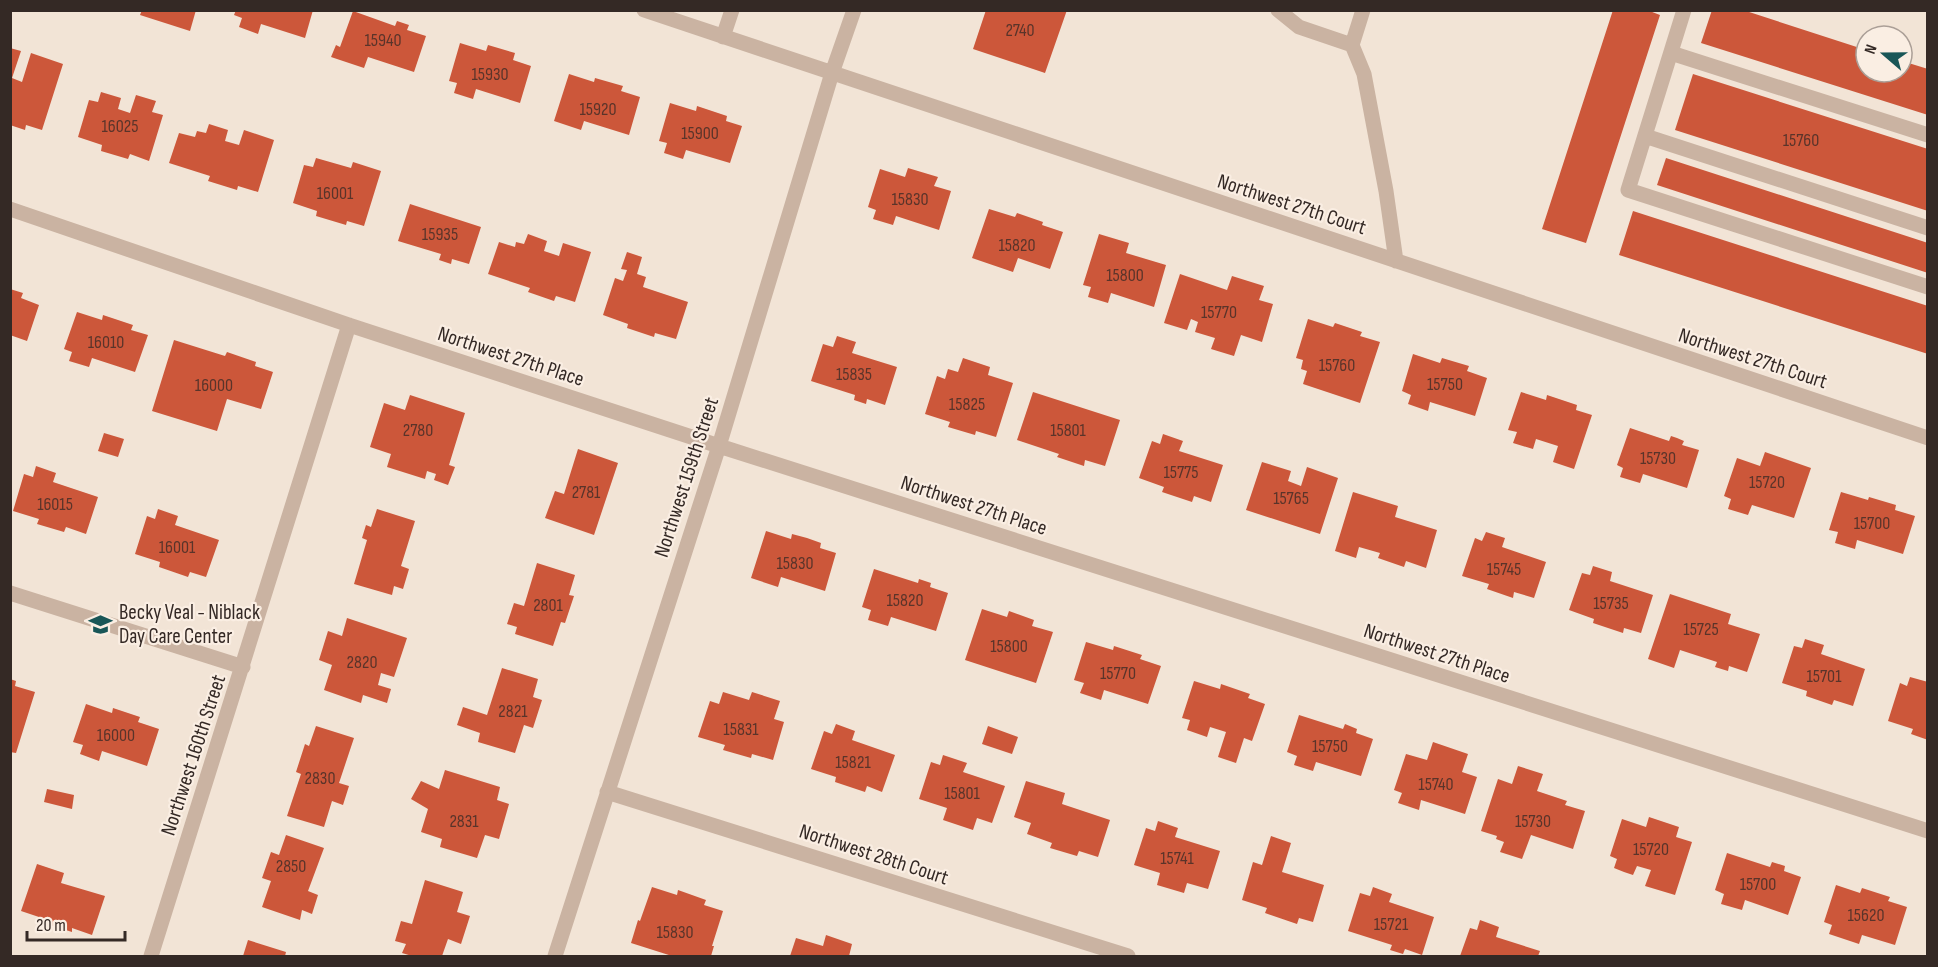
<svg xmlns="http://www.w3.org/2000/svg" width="1938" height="967" font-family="'Sofia Sans Condensed',sans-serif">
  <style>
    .building { fill: #cc573a }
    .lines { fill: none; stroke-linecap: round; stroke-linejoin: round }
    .minor { stroke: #cab3a2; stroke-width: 15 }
    .labels { text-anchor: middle; stroke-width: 4.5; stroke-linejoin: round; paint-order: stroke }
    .number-label { font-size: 18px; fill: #5a342a }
    .street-label { font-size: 21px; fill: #342925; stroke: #faeee3 }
    .poi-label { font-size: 21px; fill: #342925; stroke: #faeee3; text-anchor: start }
  </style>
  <rect width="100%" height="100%" fill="#f2e4d6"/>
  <path class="building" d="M142,10H196L190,31L140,15Z
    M236,10H313L305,38L261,24L258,34L239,27L242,18L234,15Z
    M986,10H1067L1045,73L973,49Z
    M1613,10H1647L1660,15L1586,243L1542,229Z
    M1712,10H1743L1866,50V72H1902V61L1928,69V115L1701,43Z
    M353,11L395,26L397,21L409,25L407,30L426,36L414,72L368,57L364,68L331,57L336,45L340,47Z
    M460,43L486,51L488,45L515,53L513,60L531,66L520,103L476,89L473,99L454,93L457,83L449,81Z
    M10,48L21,51L12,78L22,82L31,53L63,64L42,130L26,125L25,130L10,125Z
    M569,74L594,82L595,78L623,86L621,91L640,97L629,135L584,121L581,130L554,121Z
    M1693,74L1928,149V211L1675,130Z
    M101,92L121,98L118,109L130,113L136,95L156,101L152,112L163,115L149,161L130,154L128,159L101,151L102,145L78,137L89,100L98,102Z
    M670,103L696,111L697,106L727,116L726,121L742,126L730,163L686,150L683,159L664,153L667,143L659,141Z
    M209,124L228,130L225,141L239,145L244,130L274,140L258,192L238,186L237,190L208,181L210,176L169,163L179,133L195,137L197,131L206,133Z
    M316,158L351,168L353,162L381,171L364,226L347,221L346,225L316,216L317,211L293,203L304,165L313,167Z
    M1666,158L1928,243V273L1657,185Z
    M908,168L938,177L934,186L951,191L939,230L896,216L893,225L873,219L876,210L868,207L880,169L905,177Z
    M410,204L481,227L469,264L452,259L451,264L439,260L441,254L398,241Z
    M989,209L1015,217L1017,213L1043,222L1042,225L1063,232L1050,269L1018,258L1013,272L972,258Z
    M1633,211L1928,306V354L1619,255Z
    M528,234L547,241L544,251L559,256L563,243L591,252L575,302L556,296L554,301L528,292L530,288L488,274L499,242L515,247L516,242L524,244Z
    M1099,234L1129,243L1126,253L1166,265L1154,307L1111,293L1108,303L1088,297L1091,287L1083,285Z
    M627,252L642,257L637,274L646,277L643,287L688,302L676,339L655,333L654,337L627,328L628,324L603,315L615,278L623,281L627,270L621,269Z
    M1180,274L1227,290L1232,276L1264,286L1259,300L1273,304L1262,342L1241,335L1234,356L1211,349L1215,338L1195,332L1198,322L1191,319L1187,330L1164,323Z
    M10,289L23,293L21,298L39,305L27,341L10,335Z
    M77,312L102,320L103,315L133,325L131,330L148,335L135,372L92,358L89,367L69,361L72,352L64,349Z
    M1308,319L1333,327L1335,323L1362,332L1360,336L1380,342L1360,403L1303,384L1307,371L1301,369L1303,360L1296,358Z
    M837,336L856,342L852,353L897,367L885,405L867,399L866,404L854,400L855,395L811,381L823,344L833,347Z
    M174,340L225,356L227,352L256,362L255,366L273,372L261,409L227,399L217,431L152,411Z
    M1413,354L1440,363L1442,358L1469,366L1467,371L1487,378L1475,416L1430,402L1428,411L1408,404L1411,395L1402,391Z
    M963,358L990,367L988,375L1013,383L996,437L976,431L975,435L948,427L950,422L925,414L937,376L945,379L948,369L958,372Z
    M1033,392L1120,420L1105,466L1085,460L1084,466L1057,457L1059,454L1017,440Z
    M1521,392L1546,400L1547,395L1577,405L1576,410L1592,415L1574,469L1553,462L1558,446L1536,439L1533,449L1513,443L1517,432L1508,430Z
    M410,395L465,413L449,465L455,467L448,485L434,480L436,474L427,471L425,479L387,467L391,454L370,447L384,403L405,410Z
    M1630,428L1669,441L1671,436L1677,438L1684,441L1682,445L1699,450L1687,488L1643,474L1640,483L1620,477L1623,468L1617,465Z
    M104,433L124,439L118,457L98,451Z
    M1163,434L1183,441L1179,451L1223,465L1211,502L1194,496L1192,502L1162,492L1164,487L1139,478L1152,441L1160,444Z
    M578,449L618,463L594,535L545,518L555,491L564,494Z
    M1765,452L1811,468L1794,518L1752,505L1748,515L1728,509L1731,499L1724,496L1737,458L1760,466Z
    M1262,462L1291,471L1288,481L1301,486L1307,467L1338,478L1320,534L1246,510Z
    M36,466L56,473L53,482L98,497L86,534L66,527L64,532L37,524L39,519L13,511L24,474L33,477Z
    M1353,492L1398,506L1395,517L1437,530L1426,568L1406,561L1404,567L1378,558L1380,553L1359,547L1356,558L1335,551Z
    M1841,492L1868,500L1869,497L1896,505L1895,510L1915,516L1903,554L1857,540L1855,549L1835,543L1838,532L1829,530Z
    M158,509L178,516L175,525L219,540L206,577L190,572L188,577L159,567L160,562L135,554L147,516L155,519Z
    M377,509L415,521L401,566L409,569L403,589L394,586L392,595L354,584L367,540L362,538L366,525L371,527Z
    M766,531L791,539L792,534L807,538L821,543L820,548L836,553L825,591L781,577L778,587L751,578Z
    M1486,532L1505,538L1502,547L1546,562L1534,598L1514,592L1513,598L1487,589L1489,584L1462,576L1475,538L1482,541Z
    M537,563L575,575L569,595L574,596L565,623L561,622L553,646L515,634L517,627L507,624L514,603L524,606Z
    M1593,566L1612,572L1610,581L1653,595L1641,633L1624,628L1623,633L1593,623L1594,619L1569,610L1582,573L1590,575Z
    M874,569L918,583L919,579L931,583L930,587L948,593L936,631L891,617L888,626L868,620L871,610L862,607Z
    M1670,594L1731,614L1728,624L1760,634L1747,672L1729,666L1728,671L1715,667L1717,662L1680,650L1674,668L1648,659Z
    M982,609L1007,617L1009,611L1034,620L1032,626L1053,632L1036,683L965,660Z
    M347,618L407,638L394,677L381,673L378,685L391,689L387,703L363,695L361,703L324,690L332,665L319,660L328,631L342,636Z
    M1805,639L1824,645L1821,654L1865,669L1853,706L1834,700L1832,705L1806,696L1807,691L1782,683L1794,646L1802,648Z
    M1086,642L1113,650L1114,646L1142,655L1140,659L1161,666L1148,704L1104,690L1101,700L1080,693L1084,683L1074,680Z
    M502,668L538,679L533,697L542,700L533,728L524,725L515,753L478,742L480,733L457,725L463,707L487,715Z
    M1910,677L1928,682V740L1911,734L1913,729L1888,721L1900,683L1907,686Z
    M10,679L16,681L15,686L35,692L16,753L10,752Z
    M1194,681L1220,689L1221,684L1250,694L1248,698L1265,704L1252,741L1244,738L1236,763L1218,757L1226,732L1210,727L1207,737L1187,730L1190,720L1182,718Z
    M723,692L749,700L752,692L780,701L774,719L784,722L773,760L752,754L751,758L723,750L725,745L698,737L710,701L719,704Z
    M86,704L112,713L113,708L140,717L138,722L159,729L147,766L102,751L99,761L80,754L83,745L73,742Z
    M1299,715L1343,729L1345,724L1357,729L1356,733L1373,739L1361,776L1316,762L1313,771L1294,765L1297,756L1287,752Z
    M836,724L855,731L852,740L895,755L882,792L867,786L865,792L835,782L836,777L811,769L824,731L832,734Z
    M316,726L354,738L339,783L349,786L343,805L332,801L324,827L287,816L301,774L296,772L305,744L309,746Z
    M988,726L1018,737L1012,754L982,744Z
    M1433,742L1468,754L1462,772L1477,777L1465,814L1421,800L1419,810L1398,803L1402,793L1394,790L1406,754L1427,760Z
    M943,755L967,763L963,772L1005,786L992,823L977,818L973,830L943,820L947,808L919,799L931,762L940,765Z
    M1518,766L1543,774L1537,791L1567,801L1565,805L1585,811L1573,849L1531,835L1522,859L1500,852L1504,842L1496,839L1497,836L1481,831L1498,779L1512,784Z
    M445,770L500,787L497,800L509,804L499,839L485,835L477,858L440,847L442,839L421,832L428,809L411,799L421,781L439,789Z
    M1026,781L1065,793L1062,804L1110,820L1098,857L1079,851L1077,856L1050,848L1052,843L1027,834L1031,823L1014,817Z
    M47,789L74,795L72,809L44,802Z
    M1649,817L1679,827L1676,837L1692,842L1675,895L1645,886L1651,870L1637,866L1633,875L1624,872L1614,868L1617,859L1610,856L1622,819L1646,827Z
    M1158,821L1178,828L1175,837L1220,851L1208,889L1187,883L1184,893L1157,885L1160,873L1134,865L1146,828L1155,831Z
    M286,835L324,848L308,891L318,895L312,914L302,910L300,920L262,907L271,881L262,878L271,852L279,855Z
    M1271,836L1291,843L1282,872L1324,885L1313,922L1299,918L1297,924L1265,913L1267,908L1242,900L1253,862L1262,865Z
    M1727,853L1770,867L1772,862L1785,866L1784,871L1801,877L1788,915L1745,900L1742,910L1721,904L1724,894L1715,890Z
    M37,864L64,873L61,883L105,896L92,935L72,928V932L47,924L48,920L21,911Z
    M425,880L463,892L457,912L470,916L461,944L448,939L442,956H412L402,953L406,944L395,941L401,921L412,924Z
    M1836,885L1860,893L1862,888L1890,897L1888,901L1907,907L1895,945L1862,935L1859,944L1829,934L1832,925L1824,922Z
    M652,887L677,895L678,890L706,900L704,905L723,911L712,946H714L711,956H672L631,943L638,920L640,921Z
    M1373,887L1392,894L1389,902L1434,917L1422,955L1405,949L1403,954L1390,950L1392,945L1348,931L1360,893L1370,896Z
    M1480,920L1499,927L1496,937L1540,951L1538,956H1460L1470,928L1477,930Z
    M826,935L852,944L849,956H790L796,938L823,946Z
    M248,940L286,952L285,956H243Z"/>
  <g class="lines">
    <path class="minor" d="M644,10L1928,438
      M1278,10L1299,27L1352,45L1363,10
      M1684,10L1628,190L1928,287
      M723,37L732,10
      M1352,45L1364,74L1386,191L1396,261
      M1671,53L1928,135
      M1645,136L1928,228
      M10,209L349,325L719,446L1928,831
      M10,593L243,667
      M607,792L1128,956
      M151,956L349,325
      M555,956L719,446L832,73L854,10"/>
  </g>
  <defs>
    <symbol id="school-bare" viewBox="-9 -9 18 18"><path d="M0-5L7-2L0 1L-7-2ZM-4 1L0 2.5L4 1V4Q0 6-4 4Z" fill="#195657" stroke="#faeee3" stroke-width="2.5" paint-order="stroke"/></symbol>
  </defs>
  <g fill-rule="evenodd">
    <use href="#school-bare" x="84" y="608" width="33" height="33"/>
  </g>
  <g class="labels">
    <g class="number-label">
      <text x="1020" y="36">2740</text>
      <text x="383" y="46">15940</text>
      <text x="490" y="80">15930</text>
      <text x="598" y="115">15920</text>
      <text x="120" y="132">16025</text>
      <text x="700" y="139">15900</text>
      <text x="1801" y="146">15760</text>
      <text x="335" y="199">16001</text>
      <text x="910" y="205">15830</text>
      <text x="440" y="240">15935</text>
      <text x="1017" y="251">15820</text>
      <text x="1125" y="281">15800</text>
      <text x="1219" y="318">15770</text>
      <text x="106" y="348">16010</text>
      <text x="1337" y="371">15760</text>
      <text x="854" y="380">15835</text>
      <text x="1445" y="390">15750</text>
      <text x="214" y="391">16000</text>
      <text x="967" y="410">15825</text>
      <text x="418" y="436">2780</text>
      <text x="1068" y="436">15801</text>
      <text x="1658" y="464">15730</text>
      <text x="1181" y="478">15775</text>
      <text x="1767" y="488">15720</text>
      <text x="586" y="498">2781</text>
      <text x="1291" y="504">15765</text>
      <text x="55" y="510">16015</text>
      <text x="1872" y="529">15700</text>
      <text x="177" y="553">16001</text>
      <text x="795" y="569">15830</text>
      <text x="1504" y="575">15745</text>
      <text x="905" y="606">15820</text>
      <text x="1611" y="609">15735</text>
      <text x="548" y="611">2801</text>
      <text x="1701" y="635">15725</text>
      <text x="1009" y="652">15800</text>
      <text x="362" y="668">2820</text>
      <text x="1118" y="679">15770</text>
      <text x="1824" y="682">15701</text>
      <text x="513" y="717">2821</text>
      <text x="741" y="735">15831</text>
      <text x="116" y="741">16000</text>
      <text x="1330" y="752">15750</text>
      <text x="853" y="768">15821</text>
      <text x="320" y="784">2830</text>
      <text x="1436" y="790">15740</text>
      <text x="962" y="799">15801</text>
      <text x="464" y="827">2831</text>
      <text x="1533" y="827">15730</text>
      <text x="1651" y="855">15720</text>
      <text x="1177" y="864">15741</text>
      <text x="291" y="872">2850</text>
      <text x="1758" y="890">15700</text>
      <text x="1866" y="921">15620</text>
      <text x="1391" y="930">15721</text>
      <text x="675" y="938">15830</text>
    </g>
    <g class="street-label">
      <text transform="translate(1292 204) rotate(18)" y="7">Northwest 27th Court</text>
      <text transform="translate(511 356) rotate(18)" y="7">Northwest 27th Place</text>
      <text transform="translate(1753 358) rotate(18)" y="7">Northwest 27th Court</text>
      <text transform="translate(686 477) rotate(-72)" y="7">Northwest 159th Street</text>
      <text transform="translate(974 505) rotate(18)" y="7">Northwest 27th Place</text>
      <text transform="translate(1437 653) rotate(18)" y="7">Northwest 27th Place</text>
      <text transform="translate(193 755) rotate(-72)" y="7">Northwest 160th Street</text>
      <text transform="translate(874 854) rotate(18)" y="7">Northwest 28th Court</text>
    </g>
    <g class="poi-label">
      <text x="119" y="619">Becky Veal - Niblack<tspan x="119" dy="24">Day Care Center</tspan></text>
    </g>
  </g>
  <rect width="1938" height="967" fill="none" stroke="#342925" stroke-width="24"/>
  <g transform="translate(1884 54) rotate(290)"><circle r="28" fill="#faeee3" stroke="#ab9f97" stroke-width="1.5"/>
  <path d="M0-4.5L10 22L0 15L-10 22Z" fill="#195657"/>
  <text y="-9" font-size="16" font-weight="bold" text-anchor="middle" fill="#342925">N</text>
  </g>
  <path d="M27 931v9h98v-9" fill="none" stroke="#342925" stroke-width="3"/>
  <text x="36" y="931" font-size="18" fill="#342925" stroke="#faeee3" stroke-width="4.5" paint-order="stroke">20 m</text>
</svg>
